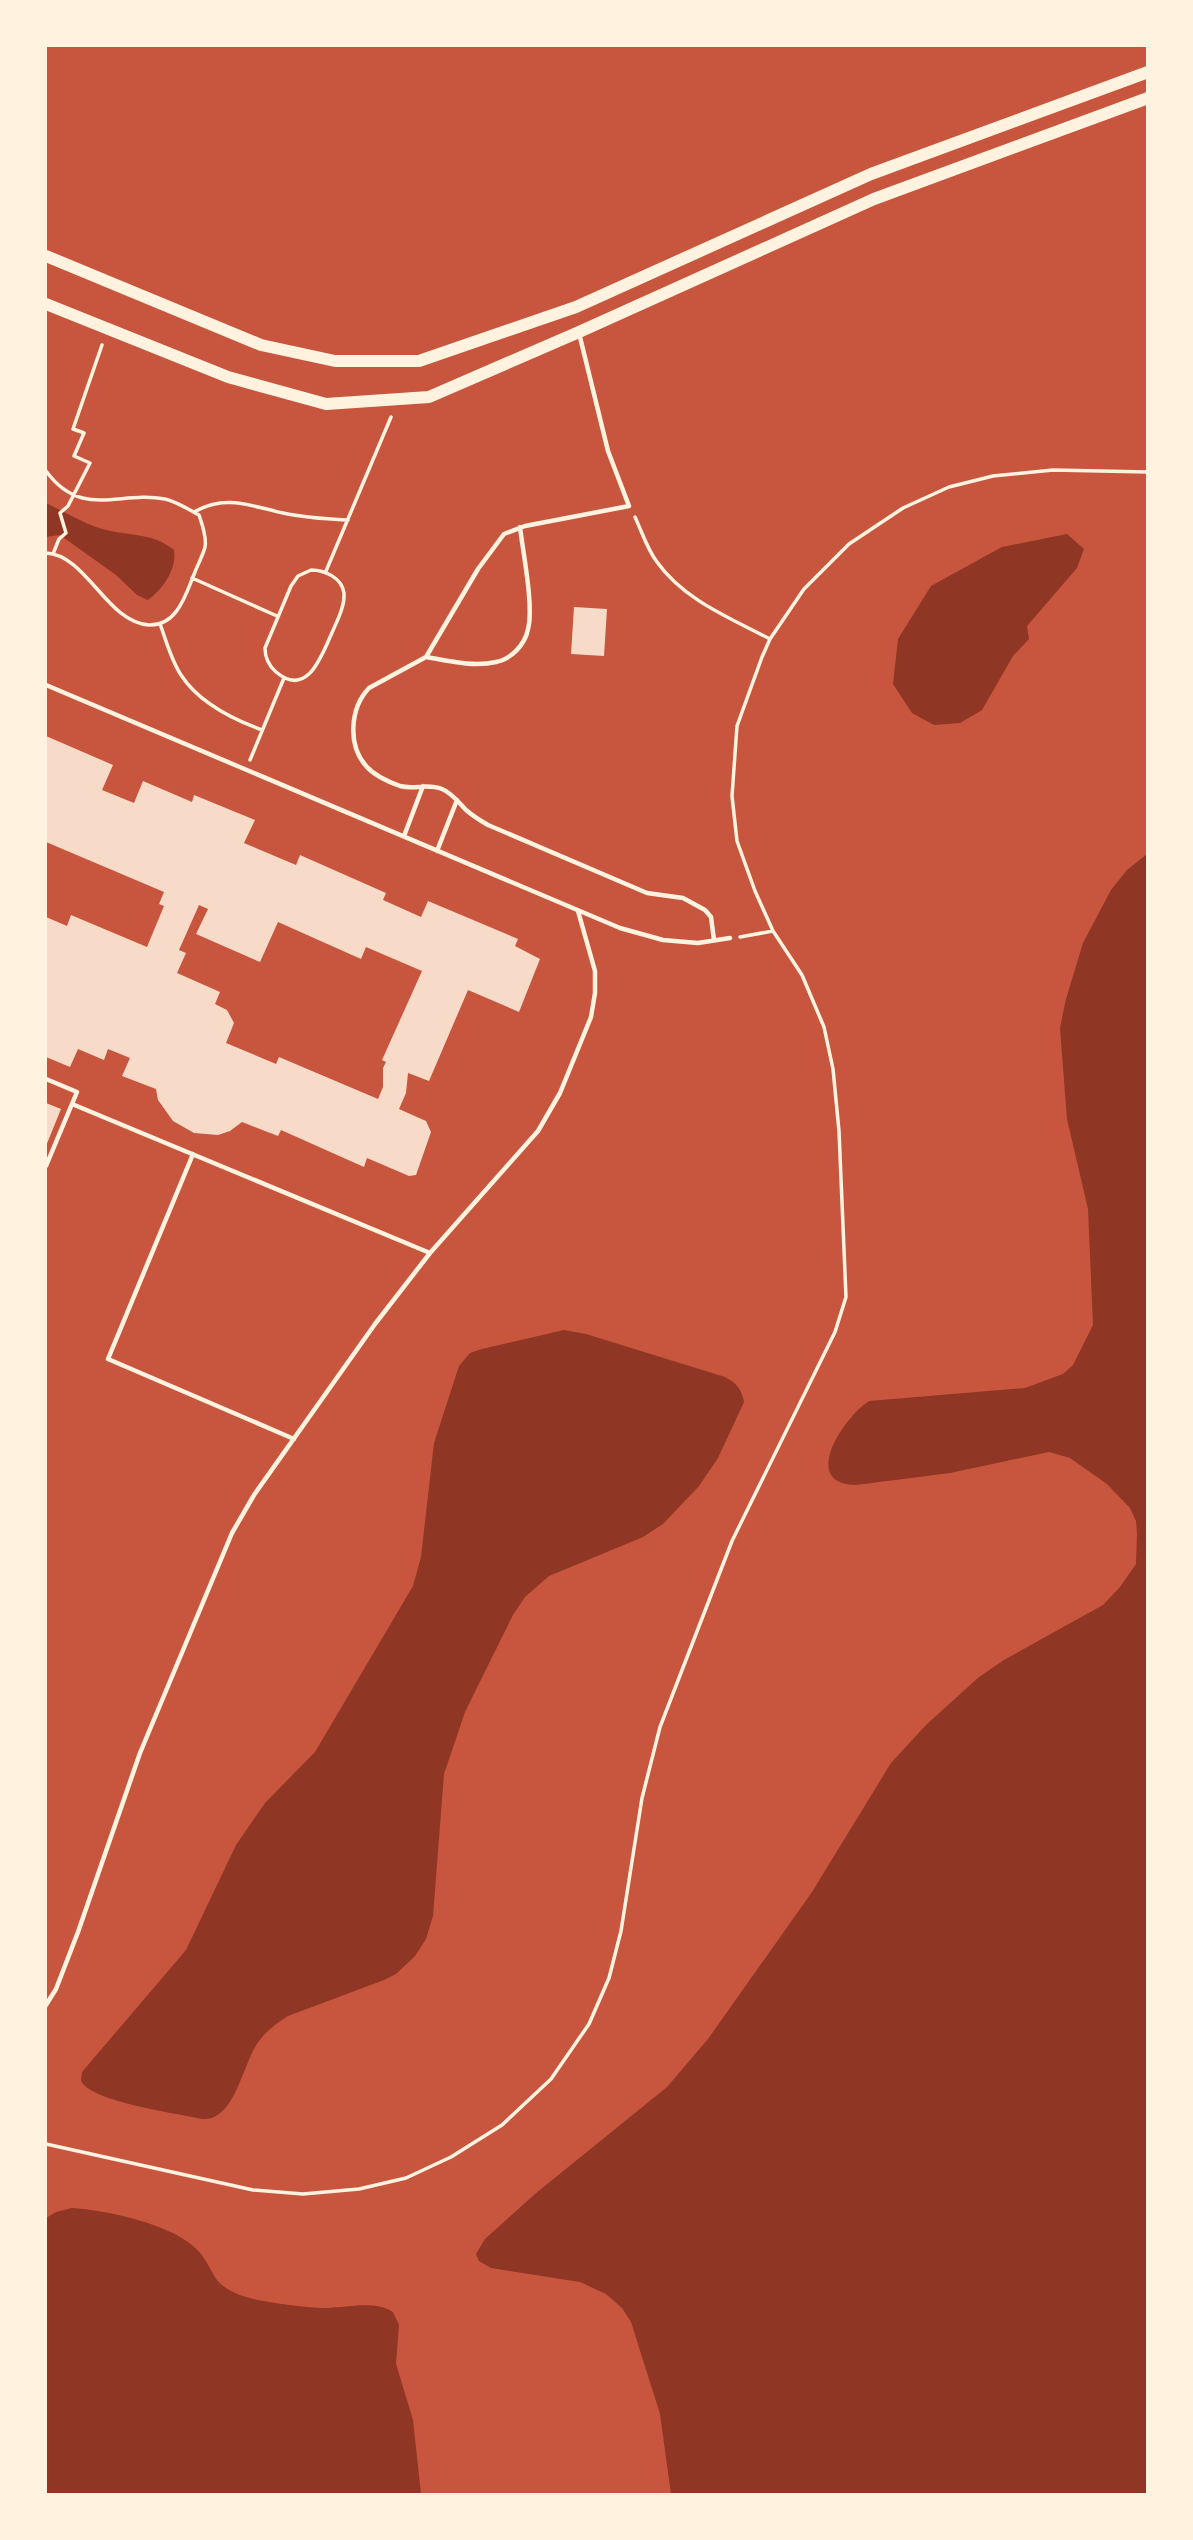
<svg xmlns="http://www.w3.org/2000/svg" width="1193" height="2540" font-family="'Noto Sans',sans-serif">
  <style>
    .water { fill: #8f3625 }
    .building { fill: #f7dbc8; fill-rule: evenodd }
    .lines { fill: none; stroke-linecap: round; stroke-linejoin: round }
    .path { stroke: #fff3e0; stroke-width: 3.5 }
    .service { stroke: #fff3e0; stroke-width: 4.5 }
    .secondary { stroke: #fff3e0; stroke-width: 12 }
  </style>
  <rect width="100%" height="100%" fill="#c8553d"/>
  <path class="water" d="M46,503C65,512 86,525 106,530C131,536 153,533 174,550C177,569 163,589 148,600L137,595L116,575L60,535L46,537Z
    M1067,534L1084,549L1077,568L1027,626L1029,639L1013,656L982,710L960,723L934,725L912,713L893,684L898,639L931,586L1002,547Z
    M1147,854V2494H671L660,2414L631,2322L622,2308L606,2294L580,2282L491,2268L479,2261L476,2254L485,2239L535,2194L667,2087L708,2039L812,1892L891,1763L926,1725L979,1677L1004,1660L1103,1605L1120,1587L1136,1564L1137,1533L1136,1521L1130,1508L1107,1484L1070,1458L1049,1452L950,1473L856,1485C799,1484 844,1417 869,1401L1025,1388L1063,1374L1073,1365L1093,1325L1088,1209L1067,1119L1060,1028L1066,999L1083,943L1111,890L1127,870Z
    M564,1330L586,1334L725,1377C736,1383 742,1389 744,1402L718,1458L699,1486L663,1524L643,1537L549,1576L525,1597L513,1615L465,1712L444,1774L433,1916L426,1939L415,1956L396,1974L384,1980L288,2016C277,2023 267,2030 259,2041C242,2063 236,2121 202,2119C176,2113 92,2102 81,2081L82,2072L186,1950L236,1845L265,1803L315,1752L413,1586L421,1557L434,1443L459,1366L470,1353L482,1349Z
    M72,2208C106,2210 179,2225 201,2254C216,2274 212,2284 240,2295C258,2302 300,2307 320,2308C342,2309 374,2299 393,2312L399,2325L396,2364L413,2420L421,2494H46V2218L56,2212Z"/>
  <path class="building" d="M574,607L607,609L604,656L571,654Z
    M46,736L113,765L102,790L134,803L143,781L192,802L194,795L255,820L244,843L296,865L300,855L386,893L383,900L421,917L428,901L518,939L515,946L540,959L519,1012L468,990L429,1081L408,1073L406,1093L399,1109L426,1121L431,1132L416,1175L409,1176L367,1158L364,1167L281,1130L278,1136L242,1122L230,1131L218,1135L194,1133L173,1121L158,1100L156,1089L122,1076L130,1058L108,1049L104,1060L78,1049L70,1067L46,1057V917L67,926L71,915L147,947L164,906L159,904L164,892L46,842ZM199,905L208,909L196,934L260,962L278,922L361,959L366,947L422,971L382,1060L386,1062L383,1068V1087L378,1099L279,1057L276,1064L226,1043L234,1023L227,1010L215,1004L220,992L177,973L186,953L179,950Z
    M46,1103L61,1109L46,1146Z"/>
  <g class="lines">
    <path class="path" d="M46,471C82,520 119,490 165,499C177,502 188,509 199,515C202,524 207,537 205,547C203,555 198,564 195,572C186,593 178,626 149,625C106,622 87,555 46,553
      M194,512C226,494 250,506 283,513C305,518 326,519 348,520
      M635,517C642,532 647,549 657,562C684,600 730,618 770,639
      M53,554L59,539L66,533L60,513L68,506L90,463L74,456L84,433L73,429L102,345
      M311,570C325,570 342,578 344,593C345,607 336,623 331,635C321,657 307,698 276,672C268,665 265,658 265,648L291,586L298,576Z
      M326,571L391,417
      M192,578L277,616
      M160,624C166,640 171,660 181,675C199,703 232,719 262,730
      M250,760L284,678
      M740,937L773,931
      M46,2144L253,2190L303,2194L359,2189L406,2178L451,2157L502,2125L551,2079L589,2024L609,1978L621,1931L642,1798L660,1727L732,1541L835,1332L846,1297L839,1131L833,1069L824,1027L802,975L773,931L755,891L737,841L732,796L737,726L762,657L770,639L804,589L849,544L903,508L949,487L993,476L1053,470L1148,472"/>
    <path class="service" d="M579,333L608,451L629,506L525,526L504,534L478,569L426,657L369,688C350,708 347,746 367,767C374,775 389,782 400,786C414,790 427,783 442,789C452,793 458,802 466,810C473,816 481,821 488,825L647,893L683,898L705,910L711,917L714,940
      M426,657C449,661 473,667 496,662C511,659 525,645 528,629C534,606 523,553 520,527
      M46,685L620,928L663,940L698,943L730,938
      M404,836L423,786
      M437,851L457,800
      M46,1079L77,1092L46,1166
      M72,1104L430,1253L538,1131L560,1093L591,1017L595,993V971L578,911
      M193,1154L108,1359L294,1439
      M46,2005L56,1989L78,1932L140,1753L232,1533L254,1495L375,1324L430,1253"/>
    <path class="secondary" d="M46,256L261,345L335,361H419L576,307L871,174L1148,72
      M46,304L228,377L326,404L429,397L579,332L874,199L1148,98"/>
  </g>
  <rect width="1193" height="2540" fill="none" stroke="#fff3e0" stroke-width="94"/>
</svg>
